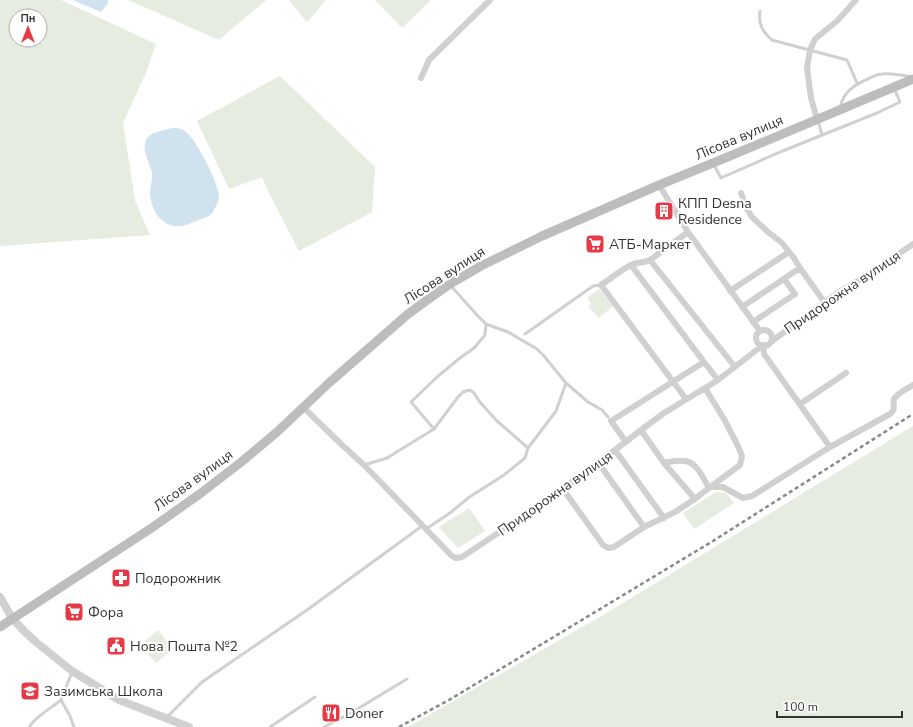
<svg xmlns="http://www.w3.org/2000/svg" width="913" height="727" font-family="'Nunito Sans',sans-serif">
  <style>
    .green { fill: #e6ecdf; fill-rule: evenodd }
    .water { fill: #cfe2ee }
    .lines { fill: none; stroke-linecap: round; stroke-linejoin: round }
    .service { stroke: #d0d0d0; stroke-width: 3 }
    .minor { stroke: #d0d0d0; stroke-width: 6 }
    .tertiary { stroke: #d0d0d0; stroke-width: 8 }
    .secondary { stroke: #bdbdbd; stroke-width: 9 }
    .rail { stroke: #888; stroke-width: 2.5; stroke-dasharray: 4 3; stroke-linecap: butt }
    .labels { text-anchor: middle; stroke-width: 4; stroke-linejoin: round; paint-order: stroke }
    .street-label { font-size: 14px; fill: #333; stroke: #fff }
    .poi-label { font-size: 14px; fill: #333; stroke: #fff; text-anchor: start }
  </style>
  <rect width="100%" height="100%" fill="#fff"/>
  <path class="green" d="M0,0H61L156,44L147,70L123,123L135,201L150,235L0,246ZM16,16H40V40H16Z
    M128,0H266L219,40Z
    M289,0H326L307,22Z
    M375,0H431L402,28Z
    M280,76L375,167L372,212L299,251L269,193L262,177L229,189L197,121Z
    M599,289L613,306L599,318L588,307L591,304L587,298Z
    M913,426V727H408L605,614Z
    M716,492L726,493L734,503L694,529L683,513Z
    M469,508L485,531L458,548L439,527Z
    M158,630L173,649L156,663L140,645Z"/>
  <path class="water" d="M73,0H108V3L101,12Z
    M172,128C178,128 182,128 186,132C197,141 218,182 219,196C219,200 217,204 215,208C214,209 214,211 212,213C209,217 196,221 191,223C168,234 152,216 150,194C150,187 153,179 152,172C151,168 148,163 147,158C139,134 153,133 172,128Z"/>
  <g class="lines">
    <path class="service" d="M760,11C758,24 762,31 772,40L847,60L857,83
      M840,108C843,91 856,84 870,78C874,76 878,74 882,74C892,73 901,75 911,77
      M818,121L822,135
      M714,165L720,176L721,178L723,177L780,152L877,113L900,102L894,88
      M525,334L593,286L600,285
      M566,383L588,402L602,410L608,417
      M434,429L411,402L437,377L460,358L474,348L485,335L486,324
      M364,465L387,458L434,429L458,397L463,392L470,390L474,393L479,401L497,421L528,448
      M426,529L450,513L468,498L504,475L525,458L528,448L556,411L566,383L544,356L537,349L508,332L486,324L477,315L451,286
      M72,672L61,700L70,716L74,727
      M167,717L202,682L307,610L422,526
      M29,727C36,716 50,709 61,700
      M270,727L315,697
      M324,727L349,714L407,679"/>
    <path class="minor" d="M421,78L429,60L490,0
      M817,119L811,98L807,68L810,50L815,39L837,21L856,0
      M659,185L688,232L760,331
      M741,193L747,209L752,217L768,232L782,243L794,258L800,268L825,303
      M650,260L735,367
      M631,265L704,362
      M730,291L789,252
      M742,307L800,268
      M753,322L795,294L784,279
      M756 338a8 8 0 1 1 16 0a8 8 0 1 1-16 0Z
      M772,341L839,292L871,273L913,244
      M686,399L601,285C610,279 621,270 631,265C637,262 644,263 650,260L688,232
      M800,404L846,373
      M303,407L341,444L364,465L452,556L456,558L462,557L546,501L615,450L641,430L664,413L718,380L763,345
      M626,442L611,421L704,362L718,380
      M830,447L890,414C897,408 892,405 894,399C896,394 908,388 913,385
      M615,450L664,518
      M598,462L644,527
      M664,463C694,456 695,464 709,488
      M711,487H723L743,498L752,496L830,447L764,354L763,345
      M563,489L603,545L608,548L614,547L644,527L675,512L695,499L664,463L641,430
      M695,499L705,491L740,465L742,456L738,446L724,419L705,388"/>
    <path class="tertiary" d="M0,597L12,618L24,631L36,642L72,671L119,700L189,727"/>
    <path class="secondary" d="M0,627L153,527L201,493L240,463L277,432L330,382L408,314L430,298L450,284L481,266L542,236L659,185L730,156L913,79"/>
    <path class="rail" d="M399,727L449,700L713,541L913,414"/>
  </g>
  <defs>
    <symbol id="building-square" viewBox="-11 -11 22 22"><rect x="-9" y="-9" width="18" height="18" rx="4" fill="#e63946" stroke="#fff"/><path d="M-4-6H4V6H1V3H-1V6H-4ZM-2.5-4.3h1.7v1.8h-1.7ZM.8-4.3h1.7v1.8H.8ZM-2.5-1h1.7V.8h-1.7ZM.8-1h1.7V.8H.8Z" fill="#fff"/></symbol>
    <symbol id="supermarket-square" viewBox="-11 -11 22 22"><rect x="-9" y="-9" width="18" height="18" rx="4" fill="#e63946" stroke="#fff"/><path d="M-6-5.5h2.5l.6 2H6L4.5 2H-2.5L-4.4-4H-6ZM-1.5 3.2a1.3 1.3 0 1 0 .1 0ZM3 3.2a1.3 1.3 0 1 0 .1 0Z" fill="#fff"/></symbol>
    <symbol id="pharmacy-square" viewBox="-11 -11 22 22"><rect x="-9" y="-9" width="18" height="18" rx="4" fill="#e63946" stroke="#fff"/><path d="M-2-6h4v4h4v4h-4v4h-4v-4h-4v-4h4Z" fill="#fff"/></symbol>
    <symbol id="civic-square" viewBox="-11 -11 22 22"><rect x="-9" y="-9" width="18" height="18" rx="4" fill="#e63946" stroke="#fff"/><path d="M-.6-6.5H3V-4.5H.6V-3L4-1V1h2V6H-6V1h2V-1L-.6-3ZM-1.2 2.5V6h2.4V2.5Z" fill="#fff"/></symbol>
    <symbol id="school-square" viewBox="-11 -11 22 22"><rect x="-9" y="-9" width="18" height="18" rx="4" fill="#e63946" stroke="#fff"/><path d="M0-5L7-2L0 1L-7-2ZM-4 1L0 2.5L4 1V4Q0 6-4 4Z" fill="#fff"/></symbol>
    <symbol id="restaurant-square" viewBox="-11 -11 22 22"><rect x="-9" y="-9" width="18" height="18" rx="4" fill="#e63946" stroke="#fff"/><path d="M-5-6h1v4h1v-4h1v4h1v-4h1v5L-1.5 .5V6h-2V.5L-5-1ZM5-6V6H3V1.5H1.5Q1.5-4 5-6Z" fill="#fff"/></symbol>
  </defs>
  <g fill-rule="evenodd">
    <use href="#building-square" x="653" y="200" width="22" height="22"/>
    <use href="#supermarket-square" x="584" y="233" width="22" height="22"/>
    <use href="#pharmacy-square" x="110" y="567" width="22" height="22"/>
    <use href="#supermarket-square" x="63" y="601" width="22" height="22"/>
    <use href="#civic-square" x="105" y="635" width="22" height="22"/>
    <use href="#school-square" x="19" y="680" width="22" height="22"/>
    <use href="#restaurant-square" x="320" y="702" width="22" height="22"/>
  </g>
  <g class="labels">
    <g class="street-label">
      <text transform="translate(739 137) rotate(-23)" y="5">Лісова вулиця</text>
      <text transform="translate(444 275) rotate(-33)" y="5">Лісова вулиця</text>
      <text transform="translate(842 292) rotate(-34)" y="5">Придорожна вулиця</text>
      <text transform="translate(193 480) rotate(-36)" y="5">Лісова вулиця</text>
      <text transform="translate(555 493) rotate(-35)" y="5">Придорожна вулиця</text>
    </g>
    <g class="poi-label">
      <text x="678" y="208">КПП Desna<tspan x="678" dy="16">Residence</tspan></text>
      <text x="609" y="249">АТБ-Маркет</text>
      <text x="135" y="583">Подорожник</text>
      <text x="88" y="617">Фора</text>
      <text x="130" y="651">Нова Пошта №2</text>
      <text x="44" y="696">Зазимська Школа</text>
      <text x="345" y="718">Doner</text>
    </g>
  </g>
  <g transform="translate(28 28)"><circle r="19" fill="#ffffff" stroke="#adadad"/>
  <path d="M0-3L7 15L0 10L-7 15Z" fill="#e63946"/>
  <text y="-6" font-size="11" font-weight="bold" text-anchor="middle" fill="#333333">Пн</text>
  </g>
  <path d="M777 711v6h125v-6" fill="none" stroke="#333333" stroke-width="2"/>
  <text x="783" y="711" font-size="12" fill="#333333" stroke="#ffffff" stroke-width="3" paint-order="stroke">100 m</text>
</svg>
